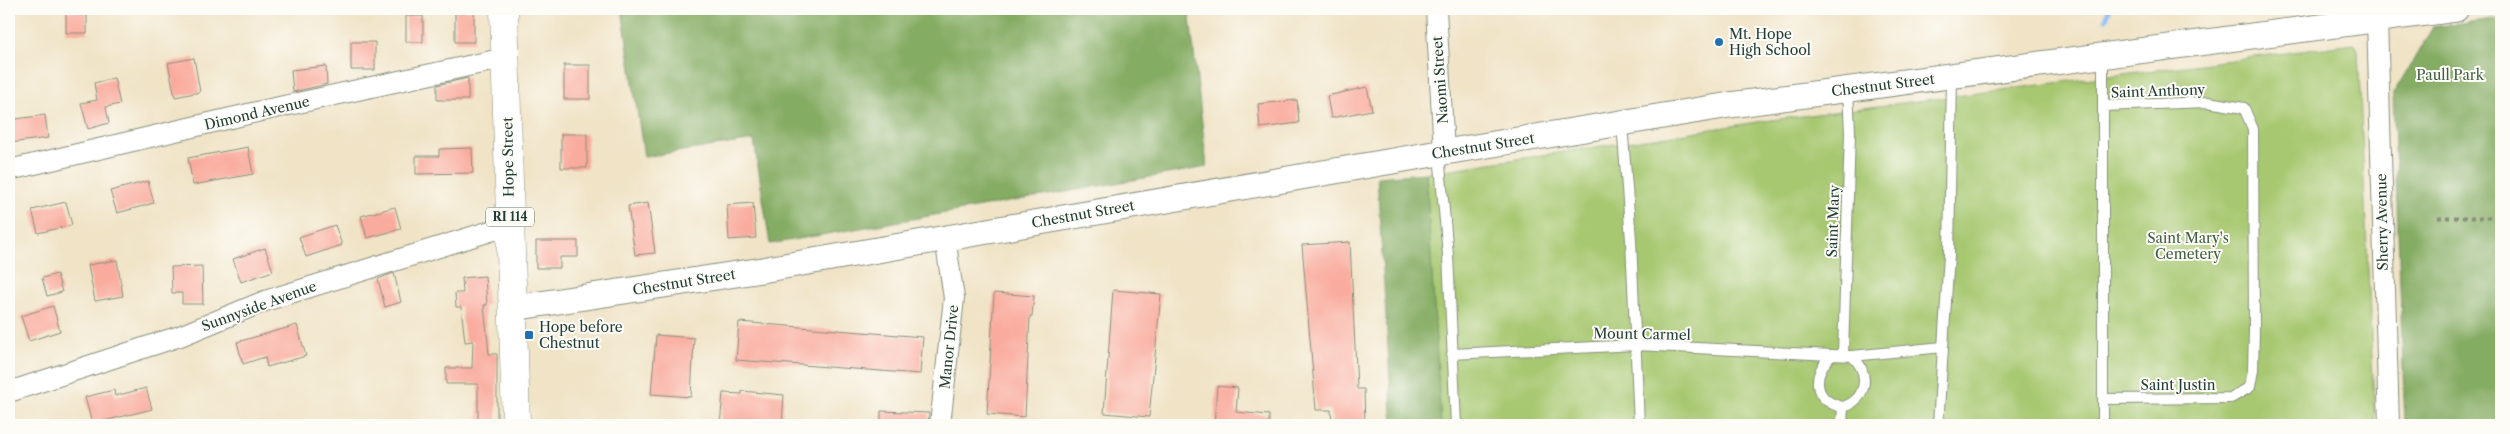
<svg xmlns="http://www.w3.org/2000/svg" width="2510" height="434" font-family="'Libre Caslon Text',serif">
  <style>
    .green { fill: #a7c871; stroke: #638252 }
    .forest { fill: #85ac63; stroke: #52744c }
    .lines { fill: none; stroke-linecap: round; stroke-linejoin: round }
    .stream { stroke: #87bbf5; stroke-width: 5 }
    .building { fill: #f9ab9d }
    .service-casing { stroke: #88907d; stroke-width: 12 }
    .minor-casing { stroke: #88907d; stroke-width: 22 }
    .tertiary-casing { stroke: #88907d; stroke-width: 27 }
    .primary-casing { stroke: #88907d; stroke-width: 29 }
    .path { stroke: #88907d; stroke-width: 3; stroke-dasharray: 4 4; stroke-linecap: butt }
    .service { stroke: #fff; stroke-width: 10 }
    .minor { stroke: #fff; stroke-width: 20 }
    .tertiary { stroke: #fff; stroke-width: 25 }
    .primary { stroke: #fff; stroke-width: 28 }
    .poi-dot { fill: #1f6fb2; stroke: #fdfcf7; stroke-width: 2 }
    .labels { text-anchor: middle; stroke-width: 4; stroke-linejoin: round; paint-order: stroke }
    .shield { fill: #fdfcf7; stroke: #62766e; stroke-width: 1 }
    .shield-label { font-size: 12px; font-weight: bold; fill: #1f3d34 }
    .poi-label { font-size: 14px; fill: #1f3d34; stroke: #fdfcf7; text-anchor: start }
    .park-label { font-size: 14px; fill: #416043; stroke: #fdfcf7 }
    .street-label { font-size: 14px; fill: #1f3d34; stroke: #fdfcf7 }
  </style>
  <rect width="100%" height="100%" fill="#fdfcf7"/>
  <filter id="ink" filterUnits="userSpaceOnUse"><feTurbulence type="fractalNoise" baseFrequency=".02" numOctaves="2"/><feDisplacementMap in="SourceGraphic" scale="10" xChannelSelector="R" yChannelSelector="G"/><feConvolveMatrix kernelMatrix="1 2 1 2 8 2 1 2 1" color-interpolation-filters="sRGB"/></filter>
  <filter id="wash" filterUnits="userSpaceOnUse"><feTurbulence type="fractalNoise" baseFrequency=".0096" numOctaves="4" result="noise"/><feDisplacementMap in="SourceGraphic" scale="20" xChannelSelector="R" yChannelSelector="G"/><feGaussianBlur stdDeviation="1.12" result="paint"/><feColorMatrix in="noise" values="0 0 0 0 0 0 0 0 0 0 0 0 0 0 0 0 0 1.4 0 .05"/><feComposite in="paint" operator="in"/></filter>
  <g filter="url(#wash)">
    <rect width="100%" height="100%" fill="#f0e3c6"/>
    <path class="green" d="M2354,44L2358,49L2375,425H1438L1426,173L1764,121Z"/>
    <path class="forest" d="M622,9H1189L1207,167L770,244L754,140L644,157Z
      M2501,18V425H2405L2393,94L2433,27Z
      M1426,173L1441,425H1393L1377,177Z"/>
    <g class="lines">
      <path class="stream" d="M2106,19L2109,9"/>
    </g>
    <g id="blocks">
      <path class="building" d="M455,10H474V42H455Z
        M66,11H87V33H66Z
        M406,16H423V42H406Z
        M351,42H375V70H351Z
        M194,58L200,92L175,97L168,63Z
        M564,65H590V99H564Z
        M326,66L327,84L293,92L291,70Z
        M114,78L120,104L106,107L109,123L88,129L81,103L97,100L94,83Z
        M468,78V100H437V85Z
        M1367,87L1372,110L1331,118L1327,96Z
        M1297,100L1299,123L1260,128L1258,104Z
        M45,115L48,138L10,143L9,120Z
        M561,134H587V168H561Z
        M248,147L253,174L193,185L188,158Z
        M472,148L473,173L416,174V156H439V149Z
        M148,181L154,203L117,213L110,191Z
        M66,202L72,225L38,233L32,210Z
        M648,203L655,253L635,255L628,206Z
        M753,203L756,238L729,240L727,205Z
        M395,207L401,229L367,238L361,216Z
        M335,225L342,245L306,257L299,237Z
        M536,241H578V257H560V268H536Z
        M1350,242L1357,389H1364L1365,425H1332L1331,410H1316L1302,245Z
        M265,248L273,271L241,282L233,259Z
        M117,260L123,296L95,301L88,265Z
        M202,266L203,304H182V293H172L171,267Z
        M394,273L401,302L385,307L378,279Z
        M57,274L62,292L47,296L42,278Z
        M485,276L487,305H484L489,354H497V425H478V384H446V368H472L473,341L465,342L461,307H456L455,293H463L462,278Z
        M1113,290L1161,294L1149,417L1104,413Z
        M994,293L1034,296L1032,316H1030L1025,417L987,414Z
        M53,306L60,331L29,341L21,316Z
        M739,322L923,337L920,374L736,360Z
        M297,325L306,356L267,367L265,357L243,364L237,342Z
        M656,335L694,338L691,397L651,394Z
        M1217,386L1238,388L1236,412L1269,415V425H1214Z
        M146,388L152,409L92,424L85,397L114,390L115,396Z
        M742,391L784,395L782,423L764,421V425H720L723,393L742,394Z
        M881,411L929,413L928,425H881Z"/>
    </g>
  </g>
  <g filter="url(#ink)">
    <use href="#blocks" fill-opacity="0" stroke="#88907d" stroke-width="1"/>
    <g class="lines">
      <defs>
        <path id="service" d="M2103,56V425
          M2103,106L2208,102L2244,108L2253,129L2254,330L2253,370L2250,387L2231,398L2104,399
          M1622,123L1631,240L1639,425
          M1439,154L1448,255L1456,425
          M1452,354L1637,345L1852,356L1943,347
          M1843,354L1850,133L1848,89
          M1831,356C1812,375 1812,401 1843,407C1868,399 1870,372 1852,356
          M1842,425L1843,407
          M1938,425L1949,255L1952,76"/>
        <path id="minor" d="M1436,9L1444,152
          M2377,19L2389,425
          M9,170L261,111L505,58
          M9,392L180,336L265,301L510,225
          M940,425L954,298L945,238"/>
        <path id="tertiary" d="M513,308L756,271L1439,153L1730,105L2456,9"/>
        <path id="primary" d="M504,9L516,425"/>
      </defs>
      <use href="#service" class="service-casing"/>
      <use href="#minor" class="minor-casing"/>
      <use href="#tertiary" class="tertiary-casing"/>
      <use href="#primary" class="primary-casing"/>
      <path class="path" d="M2438,218H2501"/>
      <use href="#service" class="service"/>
      <use href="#minor" class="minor"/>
      <use href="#tertiary" class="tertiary"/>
      <use href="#primary" class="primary"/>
    </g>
  </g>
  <g class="poi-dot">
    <circle cx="1719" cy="42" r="5"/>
    <rect x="524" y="330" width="10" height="10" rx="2.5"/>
  </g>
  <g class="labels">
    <rect class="shield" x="486" y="207.5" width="48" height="19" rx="4"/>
    <g class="shield-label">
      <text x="510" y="221">RI 114</text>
    </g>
    <g class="poi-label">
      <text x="1729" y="39">Mt. Hope<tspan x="1729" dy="16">High School</tspan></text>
      <text x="539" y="332">Hope before<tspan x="539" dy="16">Chestnut</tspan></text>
    </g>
    <g class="park-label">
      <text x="2450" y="80">Paull Park</text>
      <text x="2188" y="243">Saint Mary's<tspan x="2188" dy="16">Cemetery</tspan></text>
    </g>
    <g class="street-label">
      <text transform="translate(1440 80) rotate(-94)" y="5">Naomi Street</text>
      <text transform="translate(1883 85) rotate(-7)" y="5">Chestnut Street</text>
      <text transform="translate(2158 91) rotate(-2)" y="5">Saint Anthony</text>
      <text transform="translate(257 113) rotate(-13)" y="5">Dimond Avenue</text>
      <text transform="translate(1483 146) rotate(-9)" y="5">Chestnut Street</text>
      <text transform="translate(508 157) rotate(-91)" y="5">Hope Street</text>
      <text transform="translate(1083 214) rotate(-10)" y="5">Chestnut Street</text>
      <text transform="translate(1833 221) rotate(-88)" y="5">Saint Mary</text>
      <text transform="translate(2382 222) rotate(-91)" y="5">Sherry Avenue</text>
      <text transform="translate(684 282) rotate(-9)" y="5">Chestnut Street</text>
      <text transform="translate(259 306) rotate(-20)" y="5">Sunnyside Avenue</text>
      <text transform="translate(1642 334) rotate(1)" y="5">Mount Carmel</text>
      <text transform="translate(949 347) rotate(-84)" y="5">Manor Drive</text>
      <text x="2178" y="390">Saint Justin</text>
    </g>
  </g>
  <rect width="2510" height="434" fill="none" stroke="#fdfcf7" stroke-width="30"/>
</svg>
